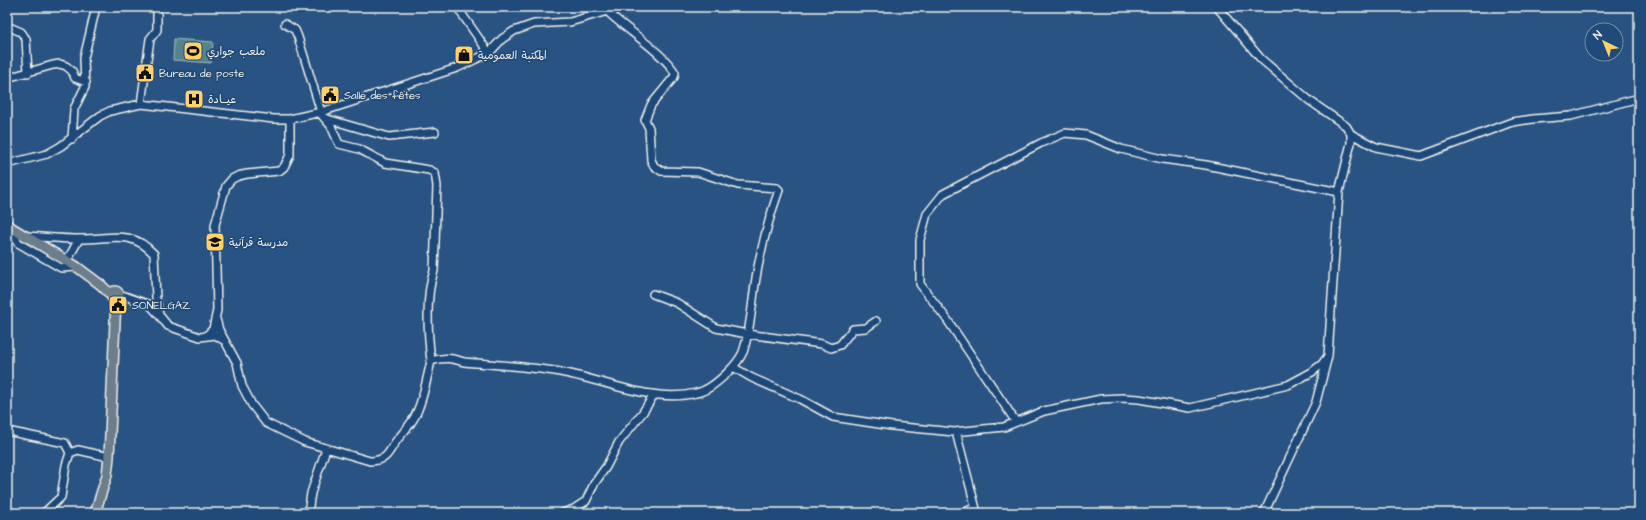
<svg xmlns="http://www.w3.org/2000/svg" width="1646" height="520" font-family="'Architects Daughter','Playpen Sans Arabic',sans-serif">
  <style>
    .green { fill: #55838d; stroke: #a4baba }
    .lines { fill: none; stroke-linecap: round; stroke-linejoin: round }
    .minor-casing { stroke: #f4f1e8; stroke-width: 10 }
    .major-casing { stroke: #f4f1e8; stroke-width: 12 }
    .minor { stroke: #1f4a7a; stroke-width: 7 }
    .major { stroke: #6c7d8c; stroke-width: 9 }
    .labels { text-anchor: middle; stroke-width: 3.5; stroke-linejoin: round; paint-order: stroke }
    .poi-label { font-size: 11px; fill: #f4f1e8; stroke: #1f4a7a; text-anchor: start }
  </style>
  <rect width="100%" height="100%" fill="#295383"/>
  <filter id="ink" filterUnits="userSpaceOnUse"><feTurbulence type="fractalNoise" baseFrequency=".025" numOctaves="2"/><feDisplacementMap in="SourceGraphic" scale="8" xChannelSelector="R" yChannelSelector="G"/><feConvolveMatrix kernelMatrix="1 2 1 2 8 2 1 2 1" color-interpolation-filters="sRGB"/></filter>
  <g filter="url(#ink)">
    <path class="green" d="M174,39L213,42L211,63L173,60Z"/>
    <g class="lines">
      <defs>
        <path id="minor" d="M457,7L489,53
          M1217,7L1261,59L1310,101L1346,126L1351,134V143L1339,192L1328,356L1316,402L1264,513
          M285,24L295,30L298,37L321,112
          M7,26L21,32L26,39L28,73
          M7,78L53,65L60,64L66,66L72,71L75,78L86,82
          M141,104L150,39L157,30V7
          M319,112L331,126L339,144L359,149L385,163L429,170L435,173L437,186L434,271C425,296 428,335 431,361
          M324,118L389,137L435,132
          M1351,134L1376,147L1421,156L1512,122L1533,119L1571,116L1639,98
          M72,139L74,109L85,87L84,58L96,7
          M7,164L47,154L61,146L100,116L110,111L141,104L274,119H290L321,112L457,68L489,53L502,39L514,31L534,24L570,22L621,7
          M10,226L18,243L61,268L77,267
          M26,236C44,237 63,239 82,239C111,239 131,229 154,254L156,298L159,315L168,326L200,337L215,335L225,341L237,363L242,386L252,405L266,423L305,442L370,461C389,460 387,453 397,440C404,431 413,423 417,412C424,396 427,378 431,361C443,357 452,358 464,362C496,365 528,366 560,372C602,379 653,404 696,393C707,391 716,383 724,376C731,369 739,362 743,352C751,329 752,302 756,278C761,248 769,218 779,190L777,188L738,185L698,172L661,171L654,166L651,160L649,128L645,120L651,105L674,77L675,73C664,53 625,29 607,11
          M67,261L79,239
          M119,294L150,305L159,315
          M653,294L677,303L716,328L747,334L822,344L831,348L840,345L853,329L866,328L876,321
          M216,319L219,330L225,341
          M206,336L213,329L217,310L215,225L226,186L232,179L238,176L247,174L279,171L284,167L290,155V119
          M733,367L752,378L800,399L833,417L892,426L954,432L1004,427L1044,411L1101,399L1122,398L1139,399L1190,408L1288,385L1312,372L1322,364L1328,356
          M1016,422L946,318L920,284V240L927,214L943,194L1041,143L1065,133L1086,135L1121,149L1162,159L1206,165L1339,192
          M7,431L65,443L70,453
          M956,432L977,513
          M44,513L61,497L66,465L70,453L78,450L109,457
          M308,513L311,493L326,449
          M563,513L574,509L586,501L594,484L606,467L619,442L643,412L654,395
          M961,513L975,508"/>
        <path id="major" d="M7,225L77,267L101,285L112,296
          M111 295a4 4 0 1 1 8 0a4 4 0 1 1-8 0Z
          M95,513L107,475L109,457L116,299"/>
      </defs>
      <use href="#minor" class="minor-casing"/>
      <use href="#major" class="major-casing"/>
      <use href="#minor" class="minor"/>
      <use href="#major" class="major"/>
    </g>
  </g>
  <defs>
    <symbol id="stadium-square" viewBox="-11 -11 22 22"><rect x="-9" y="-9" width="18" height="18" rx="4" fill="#ffd166" stroke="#1f4a7a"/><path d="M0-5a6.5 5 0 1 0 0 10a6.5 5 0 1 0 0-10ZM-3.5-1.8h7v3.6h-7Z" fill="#111"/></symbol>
    <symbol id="shop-square" viewBox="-11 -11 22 22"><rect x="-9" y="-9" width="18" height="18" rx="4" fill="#ffd166" stroke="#1f4a7a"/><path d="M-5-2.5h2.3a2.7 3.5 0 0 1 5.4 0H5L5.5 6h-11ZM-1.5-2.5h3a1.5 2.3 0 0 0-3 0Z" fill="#111"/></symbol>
    <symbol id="civic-square" viewBox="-11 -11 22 22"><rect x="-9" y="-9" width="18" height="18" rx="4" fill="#ffd166" stroke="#1f4a7a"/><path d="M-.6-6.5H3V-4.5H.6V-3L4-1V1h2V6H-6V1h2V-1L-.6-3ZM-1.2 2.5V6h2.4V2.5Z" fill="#111"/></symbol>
    <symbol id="hospital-square" viewBox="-11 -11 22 22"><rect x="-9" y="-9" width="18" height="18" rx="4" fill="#ffd166" stroke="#1f4a7a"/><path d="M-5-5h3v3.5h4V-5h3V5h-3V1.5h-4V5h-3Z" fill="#111"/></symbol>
    <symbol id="school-square" viewBox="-11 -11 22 22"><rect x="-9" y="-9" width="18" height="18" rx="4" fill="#ffd166" stroke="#1f4a7a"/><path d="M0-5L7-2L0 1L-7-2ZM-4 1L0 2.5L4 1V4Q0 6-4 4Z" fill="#111"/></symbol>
  </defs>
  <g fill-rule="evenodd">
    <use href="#stadium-square" x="182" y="40" width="22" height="22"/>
    <use href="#shop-square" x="453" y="44" width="22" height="22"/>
    <use href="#civic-square" x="134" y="62" width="22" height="22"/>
    <use href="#civic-square" x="319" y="84" width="22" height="22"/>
    <use href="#hospital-square" x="183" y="88" width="22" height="22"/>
    <use href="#school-square" x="204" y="231" width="22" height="22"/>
    <use href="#civic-square" x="107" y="294" width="22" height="22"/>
  </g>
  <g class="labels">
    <g class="poi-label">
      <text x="207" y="55">ملعب جواري</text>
      <text x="478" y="59">المكتبة العمومية</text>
      <text x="159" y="77">Bureau de poste</text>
      <text x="344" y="99">Salle des fêtes</text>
      <text x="208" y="103">عيــادة</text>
      <text x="229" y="246">مدرسة قرآنية</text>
      <text x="132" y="309">SONELGAZ</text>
    </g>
  </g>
  <rect width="1646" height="520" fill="none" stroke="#1f4a7a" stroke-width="24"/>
  <rect x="12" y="12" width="1622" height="496" fill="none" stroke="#f4f1e8" stroke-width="1.5" filter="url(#ink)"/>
  <g transform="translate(1604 42) rotate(317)"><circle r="19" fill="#1f4a7a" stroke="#748da6"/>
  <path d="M0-3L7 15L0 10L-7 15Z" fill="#ffd166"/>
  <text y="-6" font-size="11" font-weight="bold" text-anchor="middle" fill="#f4f1e8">N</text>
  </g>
</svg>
